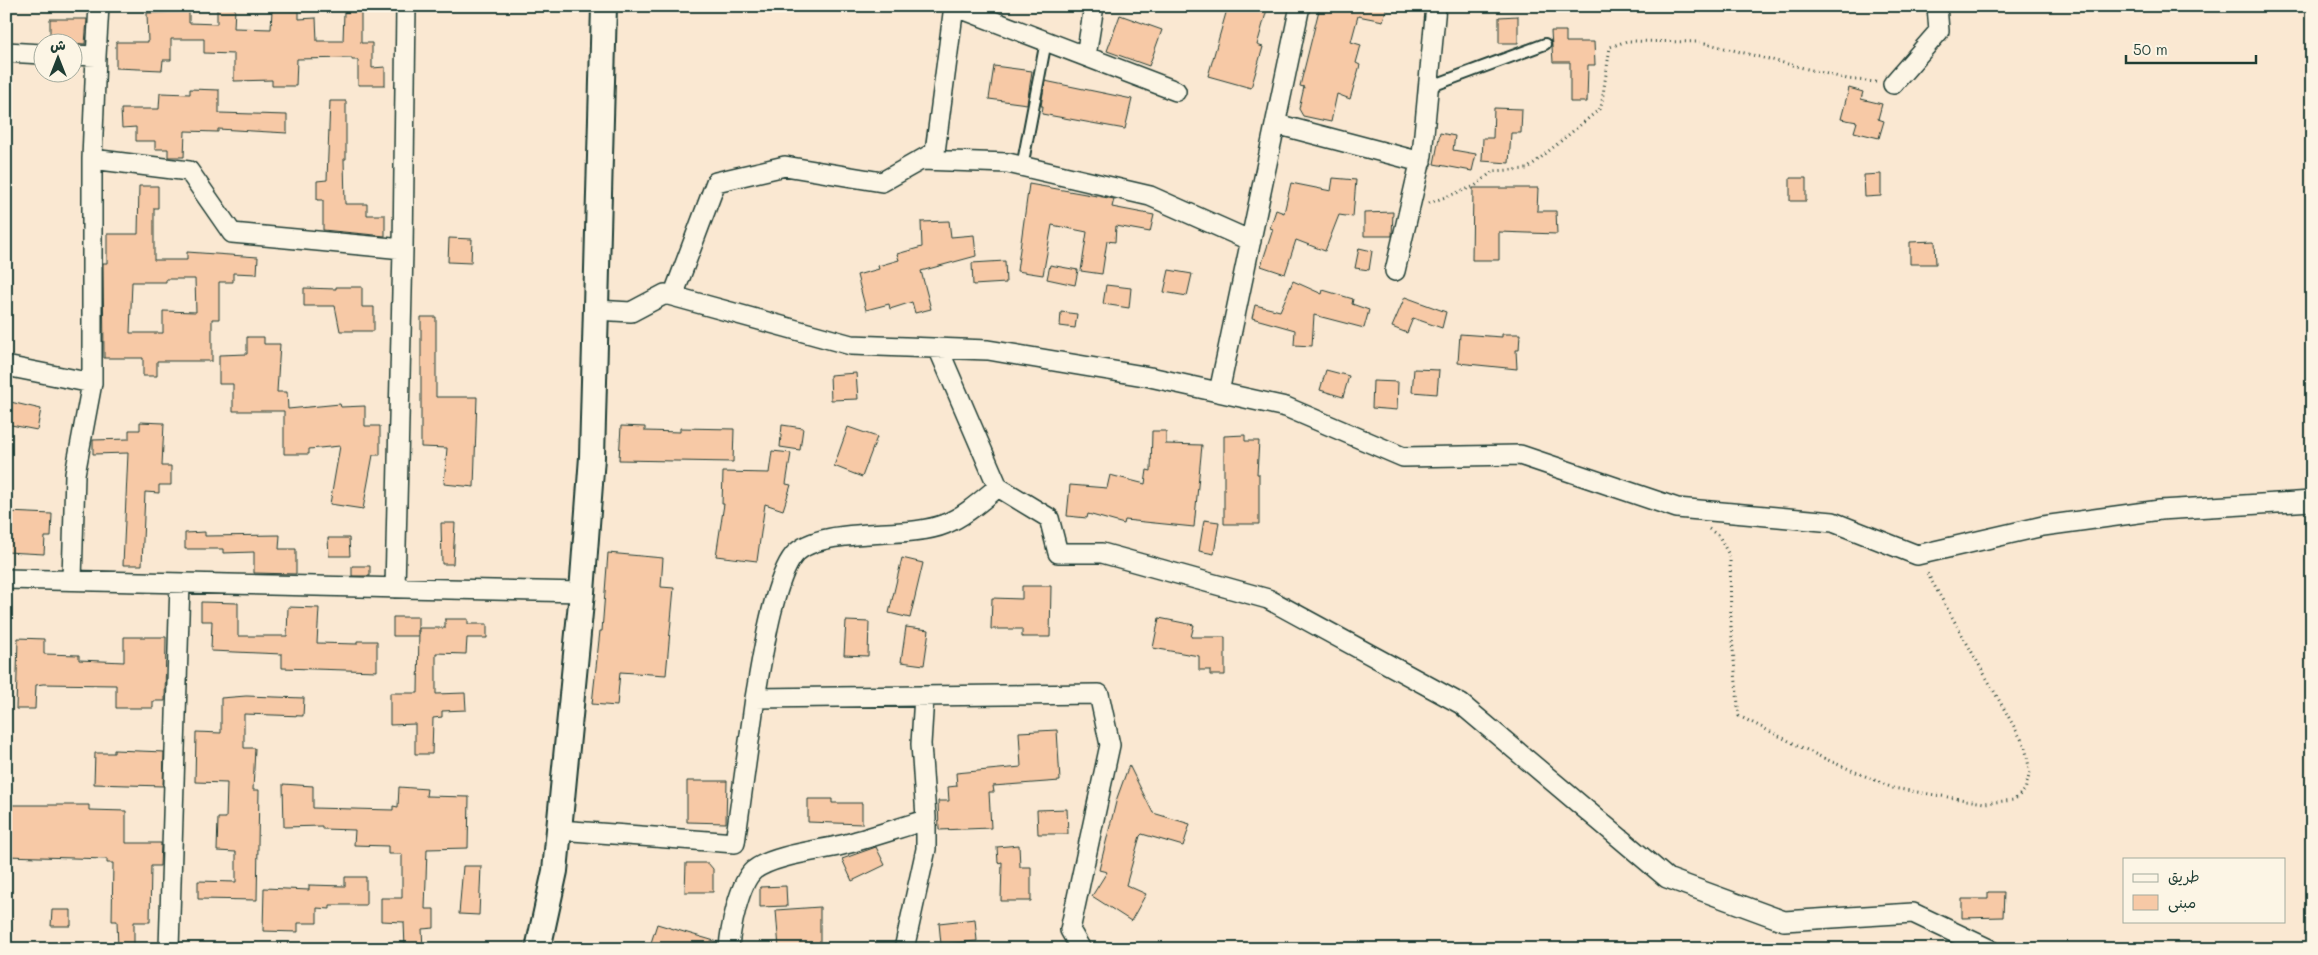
<svg xmlns="http://www.w3.org/2000/svg" width="2318" height="955" font-family="Mali,'Playpen Sans Arabic',sans-serif">
  <style>
    .building { fill: #f7c9a6; stroke: #1f3d34; fill-rule: evenodd }
    .lines { fill: none; stroke-linecap: round; stroke-linejoin: round }
    .service-casing { stroke: #1f3d34; stroke-width: 14 }
    .minor-casing { stroke: #1f3d34; stroke-width: 22 }
    .tertiary-casing { stroke: #1f3d34; stroke-width: 28 }
    .path { stroke: #1f3d34; stroke-width: 3; stroke-dasharray: 1 4; stroke-linecap: butt }
    .service { stroke: #fcf5e5; stroke-width: 10 }
    .minor { stroke: #fcf5e5; stroke-width: 19 }
    .tertiary { stroke: #fcf5e5; stroke-width: 24 }
  </style>
  <rect width="100%" height="100%" fill="#fae8d2"/>
  <filter id="ink" filterUnits="userSpaceOnUse"><feTurbulence type="fractalNoise" baseFrequency=".02" numOctaves="2"/><feDisplacementMap in="SourceGraphic" scale="10" xChannelSelector="R" yChannelSelector="G"/><feConvolveMatrix kernelMatrix="1 2 1 2 8 2 1 2 1" color-interpolation-filters="sRGB"/></filter>
  <g filter="url(#ink)">
    <path class="building" d="M1228,6H1268L1257,45L1263,47L1251,88L1208,76Z
      M1320,6H1387L1383,21L1358,16L1351,42L1361,45L1356,63L1360,65L1350,99L1337,94L1331,122L1303,116L1299,109L1304,87L1300,86Z
      M217,7L235,8L234,28L271,29L272,10L299,11V19L316,18L317,41H343L344,12H361V43H372V68L385,67V85H358V60H352V58L297,59L296,86H272V80L234,81V54L204,53V39H171V60H163L162,70L116,68V42H148L147,13L189,12V23L217,24Z
      M1120,15L1162,30L1149,66L1107,51Z
      M1518,16V43H1499V17Z
      M50,19H87L85,44L50,42Z
      M1551,31H1566V42H1594L1595,65H1588L1587,102H1570V62H1553Z
      M994,66L1032,71L1027,104L989,99Z
      M1045,81L1132,99L1125,129L1042,114L1043,106H1041Z
      M1849,88L1863,92L1861,99L1882,104L1878,119L1884,121L1879,138L1854,132L1857,122L1841,119Z
      M190,89L219,90V113L287,115V133L218,129V132L185,131L184,157H168V149H155V141H136V127L122,128L121,109H159L160,93L190,94Z
      M330,101H346V159H344L345,204H367V215H385V236L323,230V200H317V181L327,180Z
      M1494,108L1522,109L1521,133H1511L1509,163L1482,161L1483,138H1493Z
      M1440,133L1455,136L1453,150L1476,154L1472,171L1434,164Z
      M1881,174V196L1865,197L1864,175Z
      M1333,178L1356,180L1353,217L1339,215L1325,251L1296,240L1285,274L1261,266L1273,229L1270,228L1276,210L1284,213L1291,183L1331,191Z
      M1790,178H1806V201H1790Z
      M1029,184L1114,199L1112,207L1154,215L1150,232L1116,226L1115,242L1107,241L1102,274L1081,271L1087,232L1052,225L1043,275L1017,271Z
      M139,186H158V208H154V260H187V252L258,257L257,274L233,273V282H219V319H212V361H157V376H143V358H104L103,263H107V234H138ZM166,279H195L196,312L163,311V333H130L132,282H166Z
      M1473,188H1538L1537,211H1556L1557,234L1499,232V260H1472Z
      M1393,212L1392,236H1364V213Z
      M949,221L951,237L974,235L976,256L921,271L931,309L915,313L912,302L890,309L889,304L866,310L857,275L879,269L878,266L899,260L897,254L922,247L921,222Z
      M449,238L472,239L471,263L448,262Z
      M1935,241L1936,264H1910V242Z
      M1359,248L1372,251L1369,270L1355,268Z
      M1005,261L1006,283L973,285L972,263Z
      M1050,265L1078,270L1075,285L1047,279Z
      M1169,270L1192,274L1187,296L1164,292Z
      M1293,281L1322,294L1323,290L1353,299L1352,304L1369,310L1364,328L1314,315L1312,346L1294,345L1295,330L1252,318L1255,305L1280,311Z
      M1106,285L1131,288L1129,308L1103,304Z
      M336,287H362V307H374V331H340L335,306H304V288L336,289Z
      M1405,297L1446,312L1442,328L1413,318L1407,333L1392,327Z
      M1061,312L1077,314L1075,328L1060,326Z
      M421,317H436V397H477L474,487L444,484L447,448L421,447Z
      M1460,334L1502,337V334H1520L1519,350H1516L1517,369L1458,363Z
      M247,337H264V344H280L277,392H287L288,409L340,404L341,407L365,406V426H380V455H373L363,509L330,504L340,446L309,449V454H284V411H233V384H219V355L247,354Z
      M1414,369L1439,370L1437,394L1412,392Z
      M1326,370L1349,376L1343,397L1320,390Z
      M856,373L858,399L831,400L830,375Z
      M1373,381L1398,382L1397,410L1372,408Z
      M6,401L41,409L37,430L6,424Z
      M140,422L164,423L162,466H171V485H159V493L145,492L142,565H123L128,453L93,454V440L129,439V430H140Z
      M782,425L803,428L800,450L780,447Z
      M621,426L645,427V431L680,432V428L734,429L733,462L619,460Z
      M848,427L877,437L862,477L834,466Z
      M1152,431H1166V444L1202,445L1194,527L1125,520L1124,524L1088,514L1087,518L1067,516L1070,485L1107,488L1110,475L1145,484L1147,470L1151,471Z
      M1245,435V441H1259L1257,474H1259V524H1224V436Z
      M772,451L791,453L786,484L791,485L783,510L765,504L757,561L716,556L724,504H722L723,472L769,473Z
      M8,512L52,514L51,537H45L44,554L6,552Z
      M1204,520L1219,522L1214,554L1199,551Z
      M441,523H455L453,564H442Z
      M205,532V536L280,535L279,549H296V574L254,573V552L223,553V549H185V533Z
      M328,538H349L350,556H329Z
      M608,553L663,558L661,587L674,588L666,675L620,672L617,706L592,704L600,631H602Z
      M902,558L923,563L910,618L889,613Z
      M352,566H370V576H352Z
      M1022,586H1051L1050,637H1022V629H991L992,598L1022,599Z
      M201,602L238,603V636H287L288,607L319,608L317,643L357,644V641H377V671L282,668V654L211,651L212,621H201Z
      M393,617H418V636H393Z
      M1159,618L1194,625L1191,637H1225V675H1210V670H1199V656L1153,648Z
      M445,619H468V624H487V638H467L466,654L436,653V694L465,693L466,710L442,711V717L433,718L432,754H415V724L390,725V693H418L419,628H445Z
      M846,621L869,622L868,656L844,655Z
      M906,627L929,630L924,665L901,662Z
      M124,637H166L165,701H153V708H116V685L43,684L36,685L35,709H16L18,638L44,639V654L79,655V660L124,662Z
      M246,696L304,698L303,716L244,714V748H255L253,790H259L257,900L198,899V881L236,882V852L217,851L218,818H226L227,783L195,782L196,732L221,733V698Z
      M1057,730L1060,781L993,786L994,792H989L991,828L939,830L938,801H949L948,787L957,786L956,773L1021,767L1019,732Z
      M114,750L164,752L163,786L94,784L95,753H114Z
      M1129,765L1153,813L1190,824L1183,846L1142,834L1140,836L1126,885L1146,894L1131,921L1092,896L1107,872L1099,870L1117,798Z
      M687,781H727L726,823L687,822Z
      M283,784L313,786V808L393,810V806L398,807L399,787L427,789L426,796L469,797L468,848L427,849L425,909H434V928L422,929L423,949H405L404,922L381,921V898H402V854H388V846L354,845L355,830L322,829V826L284,827Z
      M808,799H832V803H862V824L808,822Z
      M6,805H89V810L126,811V843H161L160,866H151L150,922H134V949H118L117,921H112L113,863H107V859L6,856Z
      M1067,809L1068,834H1038L1037,810Z
      M1019,845L1020,867H1031V901H1001L1002,862L998,863L997,847Z
      M876,847L885,865L852,881L842,859Z
      M686,863H708L713,869V892H685Z
      M463,866H481L479,915L459,914Z
      M345,877H366V905H330V909L317,908V923H298V932L263,931L264,888L309,890V885L345,886Z
      M786,886L787,906L760,907V887Z
      M1988,892H2004L2003,917L1962,918V899H1988Z
      M820,907V949H779L776,910Z
      M52,910H71V926H51Z
      M975,919L977,941L941,944L939,923Z
      M657,924L718,942V949H649Z"/>
    <g class="lines">
      <defs>
        <path id="service" d="M1429,87L1545,44
          M1022,167L1046,41"/>
        <path id="minor" d="M954,6L1176,91
          M6,52L42,54
          M72,55L96,56L99,6
          M96,56L92,159L189,171L232,233L403,249L395,588
          M1086,56L1094,6
          M1893,84L1939,31L1937,6
          M1276,124L1421,162
          M921,160L1008,163L1150,196L1251,241
          M403,249L406,6
          M1395,271L1422,155L1436,6
          M673,296L716,182L785,166L882,182L935,152L954,6
          M596,310L631,312L665,294L851,345L988,350L1150,377L1286,407L1403,457L1520,455L1677,508L1833,522L1917,555L2043,526L2160,510L2312,501
          M938,348L998,487L1049,518L1058,553H1102L1268,599L1461,704L1667,878L1784,921L1913,913L1989,949
          M6,366L92,383
          M1219,392L1300,6
          M6,579L582,592
          M72,580L75,474L92,383V159
          M755,698C761,665 773,580 794,555C820,525 907,540 945,524C965,516 981,501 998,487
          M559,830L735,843L755,698L1099,694L1110,745L1070,930L1081,949
          M169,949L180,583
          M729,949C730,930 739,883 754,870C774,855 818,851 842,845C870,838 898,828 926,820
          M904,949L926,849V817L921,744L924,696"/>
        <path id="tertiary" d="M538,949L555,871L582,592L592,457L604,6"/>
      </defs>
      <use href="#service" class="service-casing"/>
      <use href="#minor" class="minor-casing"/>
      <use href="#tertiary" class="tertiary-casing"/>
      <path class="path" d="M1429,203L1475,186L1493,171L1527,169L1601,108L1610,47L1627,41L1701,42L1847,79L1876,82
        M1709,529L1719,536L1730,557L1731,627L1739,716L1821,757L1893,788L1984,803L2014,800L2025,790L2030,772L2025,746L1926,571"/>
      <use href="#service" class="service"/>
      <use href="#minor" class="minor"/>
      <use href="#tertiary" class="tertiary"/>
    </g>
  </g>
  <rect width="2318" height="955" fill="none" stroke="#fcf5e5" stroke-width="25"/>
  <rect x="12" y="12" width="2293" height="930" fill="none" stroke="#1f3d34" stroke-width="2" filter="url(#ink)"/>
  <rect x="2123" y="858" width="162" height="65" fill="#fcf5e5" stroke="#a4ab9e"/>
  <rect x="2133" y="874" width="25" height="8" fill="#fcf5e5" stroke="#a4ab9e"/>
  <text x="2168" y="882" font-size="15" fill="#1f3d34">طريق</text>
  <rect x="2133" y="895" width="25" height="15" fill="#f7c9a6" stroke="#a4ab9e"/>
  <text x="2168" y="908" font-size="15" fill="#1f3d34">مبنى</text>
  <g transform="translate(58 58)"><circle r="24" fill="#fcf5e5" stroke="#a4ab9e"/>
  <path d="M0-4L9 19L0 12L-9 19Z" fill="#1f3d34"/>
  <text y="-8" font-size="14" font-weight="bold" text-anchor="middle" fill="#1f3d34">ش</text>
  </g>
  <path d="M2126 55v8h130v-8" fill="none" stroke="#1f3d34" stroke-width="2.5"/>
  <text x="2133" y="55" font-size="15" fill="#1f3d34" stroke="#fcf5e5" stroke-width="4" paint-order="stroke">50 m</text>
</svg>
